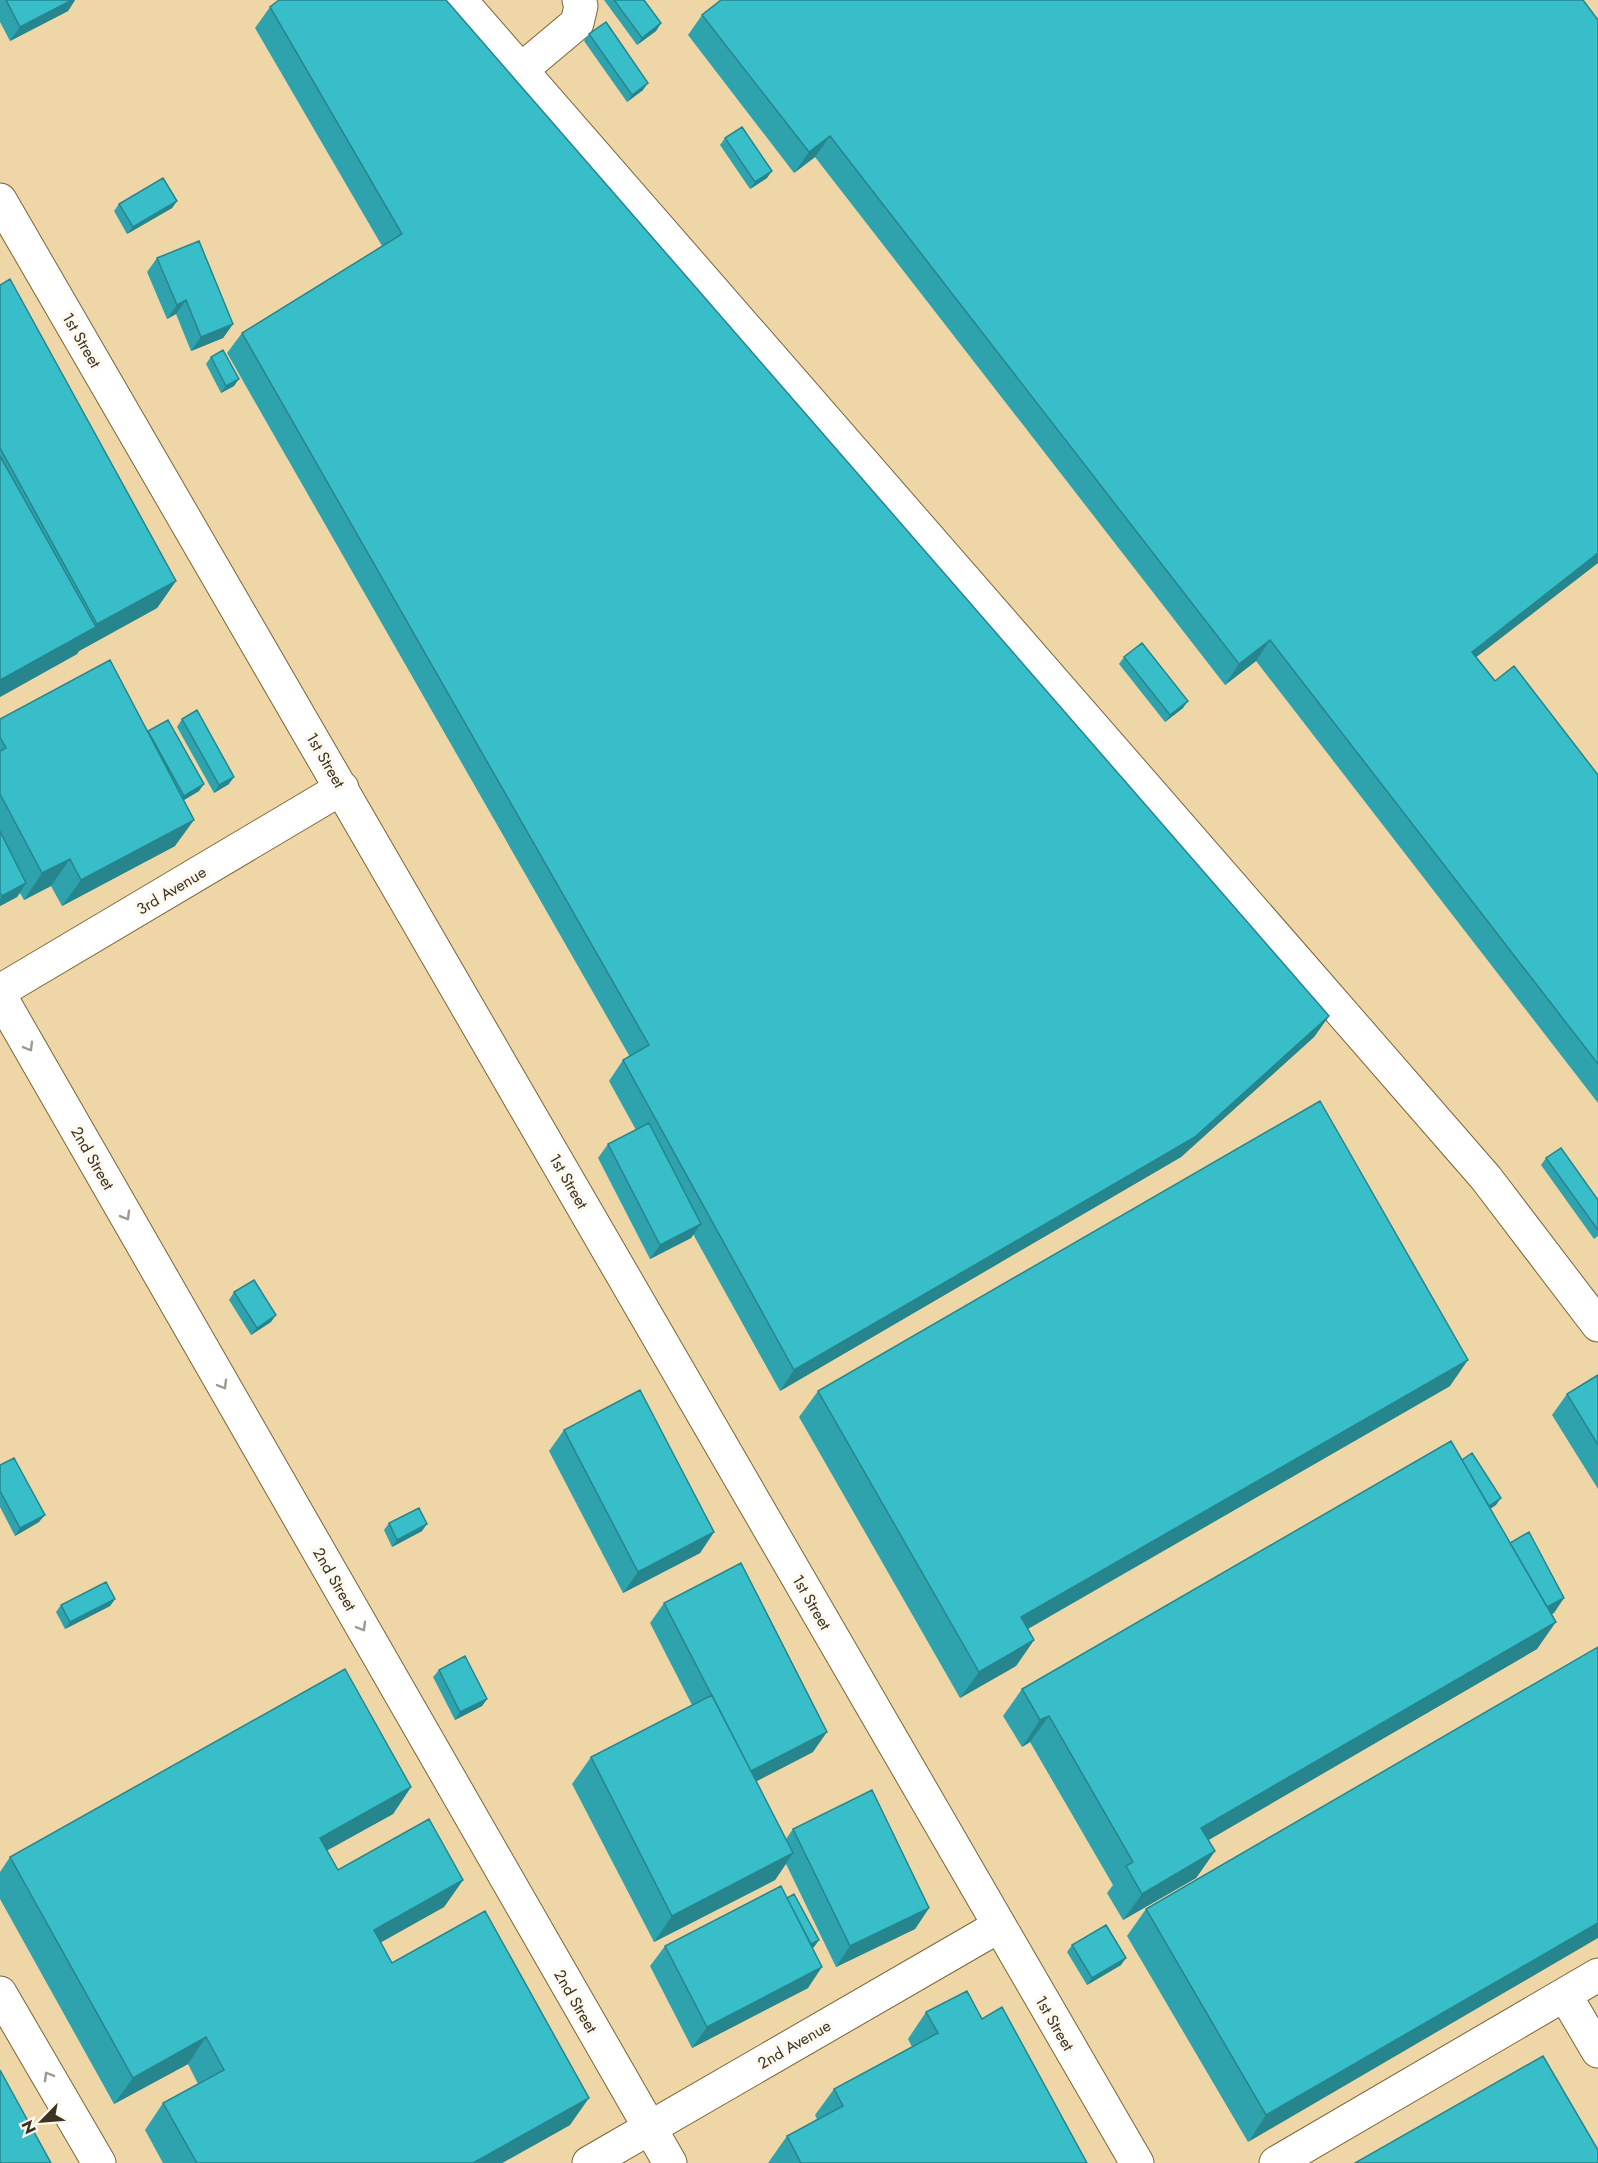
<svg xmlns="http://www.w3.org/2000/svg" width="1598" height="2163" font-family="Jost,sans-serif">
  <style>
    .lines { fill: none; stroke-linecap: round; stroke-linejoin: round }
    .minor-casing { stroke: #7a6438; stroke-width: 35 }
    .minor { stroke: #fff; stroke-width: 33 }
    .wall { fill: #2fa3ad }
    .shaded-wall { fill: #26858d }
    .building { fill: #37bec9; stroke: #26858d; stroke-width: 1.5 }
    .oneway { stroke: #9e9990 }
    .labels { text-anchor: middle; stroke-width: 6; stroke-linejoin: round; paint-order: stroke }
    .street-label { font-size: 16px; fill: #3c3320; stroke: #fef9f0 }
  </style>
  <rect width="100%" height="100%" fill="#efd6a6"/>
  <g class="lines">
    <defs>
      <path id="minor" d="M460,0L1486,1178L1598,1325
        M521,70L577,23L581,6L579,0
        M0,200L1137,2163
        M0,991L342,788
        M0,996L670,2163
        M0,1993L99,2163
        M1565,1995L1598,2051
        M589,2163L999,1926
        M1276,2163L1598,1975"/>
    </defs>
    <use href="#minor" class="minor-casing"/>
    <use href="#minor" class="minor"/>
  </g>
  <path class="wall" d="M0,0H75L68,11L10,41L0,22Z
    M604,0H644L661,23L656,31L637,45Z
    M270,7L1329,1016L1314,1037L1181,1157L780,1391L693,1234L691,1238L650,1259L598,1158L608,1144L636,1130L609,1081L623,1060L630,1057L227,353L242,333L382,246L255,28Z
    M702,15L1476,657L1495,681L1598,775V1103L1256,661L1225,685L815,157L794,173L688,35Z
    M589,34L643,90L627,102L584,41Z
    M725,138L767,178L750,189L720,145Z
    M177,201L172,208L127,234L114,211L119,204Z
    M157,258L233,324L223,338L191,351L176,314L167,319L147,272Z
    M0,285L176,581L157,608L79,651L77,654L0,697Z
    M211,357L234,386L221,393L206,364Z
    M1124,657L1183,708L1165,722L1119,664Z
    M0,719L147,732L199,791L184,800L175,846L62,906L51,886L24,900L20,893L17,897L0,906Z
    M182,719L229,784L214,793L177,727Z
    M1546,1158L1598,1200V1236L1594,1239L1541,1165Z
    M234,1292L271,1322L251,1335L229,1300Z
    M1598,1375V1489L1552,1415L1567,1394Z
    M1450,1386L1028,1629L1034,1640L1016,1666L960,1698L799,1417L818,1391Z
    M564,1430L714,1532L700,1553L623,1593L549,1451Z
    M1462,1460L1496,1505L1490,1509L1510,1543L1554,1613L1551,1614L1537,1649L1208,1840L1215,1851L1196,1878L1123,1920L1107,1893L1113,1885L1030,1742L1022,1747L1003,1716L1022,1689Z
    M0,1465L39,1522L15,1536L0,1507Z
    M389,1523L422,1531L392,1547L384,1530Z
    M115,1599L110,1606L65,1629L56,1612L61,1605Z
    M664,1603L813,1752L756,1781L786,1839L793,1829L929,1908L915,1929L836,1967L786,1864L775,1880L654,1942L572,1784L591,1757L692,1705L650,1623Z
    M1598,1647L1248,2142L1127,1936L1146,1909Z
    M439,1670L487,1699L482,1706L455,1720L433,1677Z
    M411,1787L393,1814L327,1850L338,1870L463,1880L444,1907L380,1942L392,1963L570,2125L502,2163H163L145,2130L163,2103L198,2084L188,2064L114,2104L0,1899V1872L10,1857Z
    M787,1898L819,1940L813,1948L808,1988L692,2048L650,1966L665,1946Z
    M1072,1945L1121,1965L1087,1985L1067,1952Z
    M926,2012L982,2019L1087,2163H768L787,2136L817,2119L815,2115L834,2089L912,2047L908,2039Z"/>
  <path class="shaded-wall" d="M72,0H75L68,11L10,41L20,27Z
    M661,23L656,31L637,45L642,38Z
    M648,83L643,90L627,102L632,95Z
    M830,136L815,157L794,173L809,152Z
    M772,171L767,178L750,189L755,182Z
    M177,201L172,208L127,234L133,227Z
    M186,300L176,314L167,319L177,305Z
    M233,324L223,338L191,351L201,337Z
    M239,379L234,386L221,393L226,386Z
    M1598,553V563L1457,672L1472,652Z
    M176,581L157,608L79,651L77,654L0,697V680L95,627L97,624Z
    M1270,640L1256,661L1225,685L1239,664Z
    M1188,701L1183,708L1165,722L1170,715Z
    M234,777L229,784L214,793L219,785Z
    M204,784L199,791L179,803L184,796Z
    M194,820L175,846L62,906L81,880Z
    M70,859L51,886L24,900L42,873Z
    M26,883L17,897L0,906V899L2,896Z
    M1329,1016L1314,1037L1181,1157L780,1391L794,1370Z
    M701,1224L691,1238L650,1259L660,1245Z
    M276,1315L271,1322L251,1335L257,1328Z
    M1468,1360L1450,1386L1003,1643L1021,1617Z
    M1501,1498L1496,1505L1468,1523L1473,1516Z
    M45,1515L39,1522L15,1536L20,1528Z
    M427,1524L422,1531L392,1547L397,1540Z
    M714,1532L700,1553L623,1593L638,1572Z
    M1564,1598L1554,1613L1527,1626L1537,1612Z
    M115,1599L110,1606L65,1629L70,1622Z
    M1556,1622L1537,1649L1183,1855L1201,1828Z
    M1034,1640L1016,1666L960,1698L979,1672Z
    M487,1699L482,1706L455,1720L460,1712Z
    M1049,1716L1030,1742L1022,1747L1040,1720Z
    M827,1732L813,1752L736,1792L750,1771Z
    M411,1787L393,1814L301,1865L320,1838Z
    M1215,1851L1196,1878L1123,1920L1142,1894Z
    M793,1853L775,1880L654,1942L672,1916Z
    M463,1880L444,1907L355,1957L374,1930Z
    M929,1908L915,1929L836,1967L850,1946Z
    M1598,1923V1938L1248,2142L1266,2115Z
    M819,1940L814,1947L795,1957L800,1950Z
    M1126,1958L1121,1965L1087,1985L1092,1978Z
    M822,1967L808,1988L692,2048L707,2027Z
    M206,2037L188,2064L114,2104L133,2078Z
    M589,2098L570,2125L502,2163H473Z"/>
  <path class="building" d="M6,0H72L20,27Z
    M279,0H446L1329,1016L1195,1137L794,1370L623,1060L649,1045L242,333L402,234L270,7Z
    M614,0H644L661,23L642,38Z
    M721,0H1583L1598,20V553L1472,652L1495,681L1514,666L1598,775V1064L1270,640L1239,664L830,136L809,152L702,15Z
    M606,22L648,83L632,95L589,34Z
    M742,127L772,171L755,182L725,138Z
    M163,178L177,201L133,227L119,204Z
    M199,241L233,324L201,337L186,300L177,305L157,258Z
    M10,279L176,581L97,624L0,448V285Z
    M223,350L239,379L226,386L211,357Z
    M0,456L96,627L0,680Z
    M1142,643L1188,701L1170,715L1124,657Z
    M110,660L194,820L81,880L70,859L42,873L0,794V751L6,748L0,737V719Z
    M197,710L234,777L219,785L182,719Z
    M168,720L204,784L184,796L148,731Z
    M0,831L26,883L2,896L0,893Z
    M1320,1101L1468,1360L1021,1617L1034,1640L979,1672L818,1391Z
    M649,1123L701,1224L660,1245L608,1144Z
    M1561,1148L1598,1200V1230L1546,1158Z
    M254,1280L276,1315L257,1328L234,1292Z
    M1598,1375V1445L1567,1394Z
    M640,1390L714,1532L638,1572L564,1430Z
    M1451,1441L1556,1622L1201,1828L1215,1851L1142,1894L1126,1866L1133,1862L1049,1716L1040,1720L1022,1689Z
    M1472,1453L1501,1498L1489,1506L1462,1460Z
    M14,1458L45,1515L20,1528L0,1491V1465Z
    M419,1508L427,1524L397,1540L389,1523Z
    M1529,1532L1564,1598L1547,1607L1510,1543Z
    M741,1563L827,1732L751,1771L664,1603Z
    M106,1582L115,1599L70,1622L61,1605Z
    M1598,1647V1923L1266,2115L1146,1909Z
    M465,1656L487,1699L460,1712L439,1670Z
    M345,1669L411,1787L320,1838L338,1870L429,1819L463,1880L374,1930L392,1963L485,1911L589,2098L473,2163H197L163,2103L224,2070L206,2037L133,2078L10,1857Z
    M712,1695L793,1853L672,1916L591,1757Z
    M872,1790L929,1908L850,1946L793,1829Z
    M781,1886L822,1967L707,2027L665,1946Z
    M794,1894L819,1940L811,1944L787,1898Z
    M1106,1925L1126,1958L1092,1978L1072,1945Z
    M967,1991L982,2019L1002,2007L1087,2163H801L787,2136L843,2106L834,2089L938,2033L926,2012Z
    M1543,2056L1598,2150V2163H1355Z
    M0,2070L51,2163H0Z"/>
  <defs><path id="oneway-chevron" d="M-2-3.5L2.5 0L-2 3.5" fill="none" stroke-width="1.6" stroke-linecap="round" stroke-linejoin="round" transform="scale(1.5)"/></defs>
  <g class="oneway">
    <use href="#oneway-chevron" transform="translate(29 1047) rotate(60)"/>
    <use href="#oneway-chevron" transform="translate(126 1216) rotate(60)"/>
    <use href="#oneway-chevron" transform="translate(223 1385) rotate(60)"/>
    <use href="#oneway-chevron" transform="translate(362 1627) rotate(60)"/>
    <use href="#oneway-chevron" transform="translate(48 2076) rotate(-120)"/>
  </g>
  <g class="labels">
    <g class="street-label">
      <text transform="translate(82 340) rotate(60)" y="6">1st Street</text>
      <text transform="translate(326 760) rotate(60)" y="6">1st Street</text>
      <text transform="translate(171 890) rotate(-31)" y="6">3rd Avenue</text>
      <text transform="translate(93 1158) rotate(60)" y="6">2nd Street</text>
      <text transform="translate(569 1181) rotate(60)" y="6">1st Street</text>
      <text transform="translate(335 1579) rotate(60)" y="6">2nd Street</text>
      <text transform="translate(812 1602) rotate(60)" y="6">1st Street</text>
      <text transform="translate(576 2001) rotate(60)" y="6">2nd Street</text>
      <text transform="translate(1055 2023) rotate(60)" y="6">1st Street</text>
      <text transform="translate(794 2044) rotate(-30)" y="6">2nd Avenue</text>
    </g>
  </g>
  <g transform="translate(42 2121) rotate(245)" stroke="#fef9f0" stroke-width="4.5" paint-order="stroke">
  <path d="M0-4.5L10 22L0 15L-10 22Z" fill="#3c3320"/>
  <text y="-9" font-size="16" font-weight="bold" text-anchor="middle" fill="#3c3320">N</text>
  </g>
</svg>
